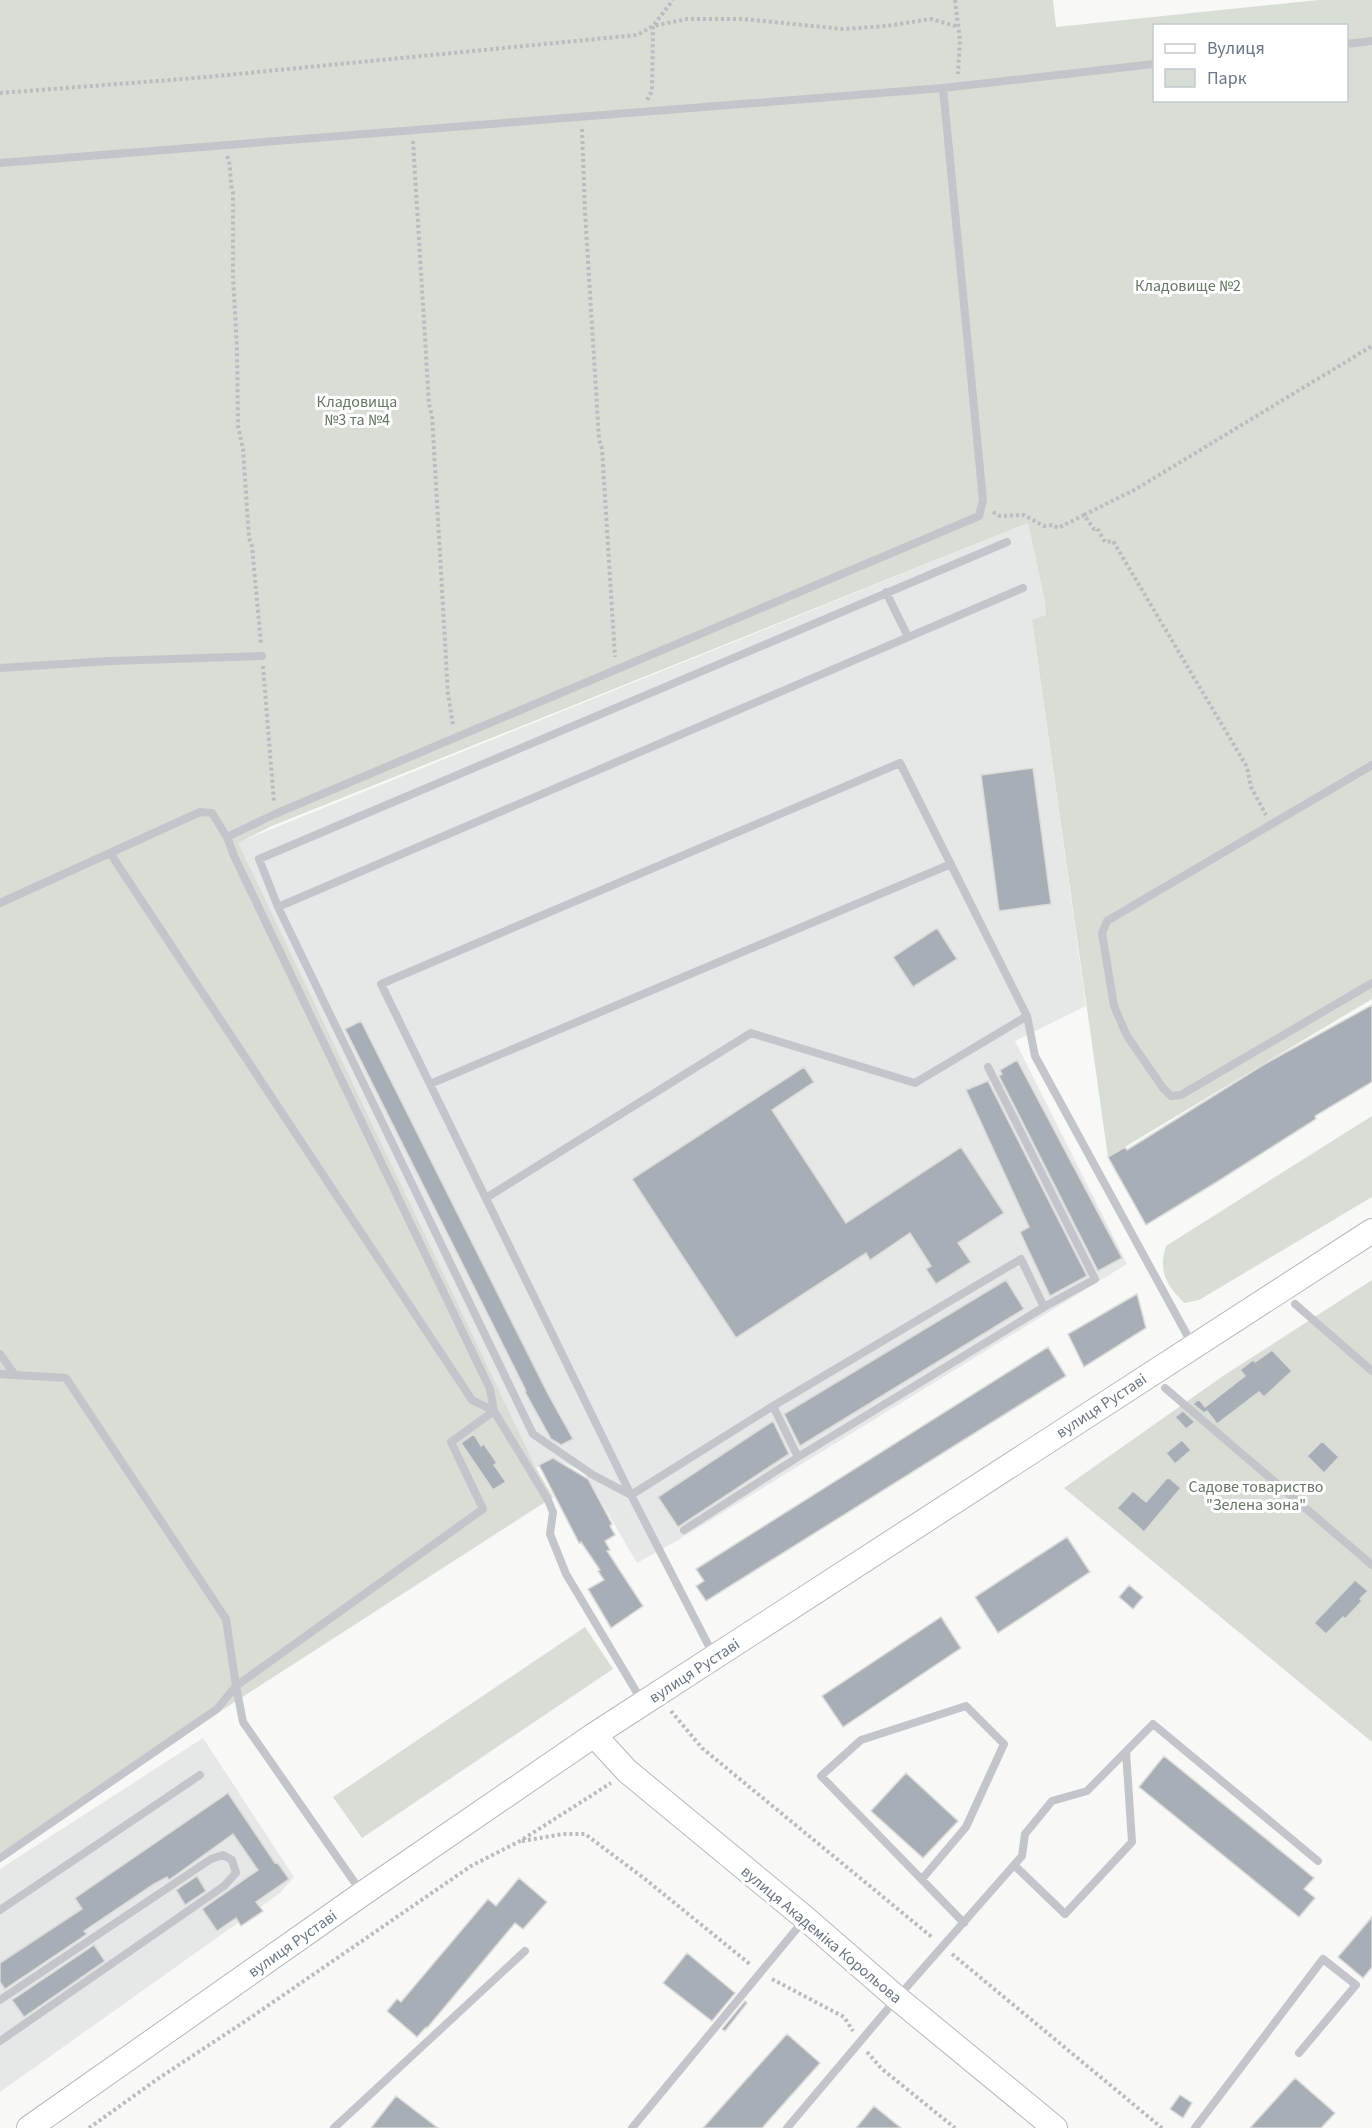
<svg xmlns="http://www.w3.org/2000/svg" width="1372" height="2128" font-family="'Source Sans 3',sans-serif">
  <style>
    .built { fill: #e6e7e7 }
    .green { fill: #d8ddd6; fill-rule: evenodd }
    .building { fill: #a8aeb5; stroke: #dadad9; stroke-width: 1.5 }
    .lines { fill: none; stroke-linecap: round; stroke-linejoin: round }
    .secondary-casing { stroke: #b5b9be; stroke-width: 26 }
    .path { stroke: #babdbf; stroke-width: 4; stroke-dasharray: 3 3; stroke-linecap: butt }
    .lane { stroke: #c2c5c9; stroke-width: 8 }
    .secondary { stroke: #fff; stroke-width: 24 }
    .labels { text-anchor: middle; stroke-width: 6; stroke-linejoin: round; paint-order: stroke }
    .park-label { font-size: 16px; fill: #667764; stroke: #fff }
    .street-label { font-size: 16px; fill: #6a7785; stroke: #fff }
  </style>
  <rect width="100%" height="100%" fill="#f8f8f6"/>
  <path class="built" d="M1028,523L1045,602L1046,616L1032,620L1086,1006L1015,1041L1127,1264L680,1539L637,1563L584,1472L553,1458L536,1468L237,843Z
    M203,1738L294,1877L280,1893L0,2092V1869Z"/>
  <path class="green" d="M0,0H1053L1056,27L1319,0H1372V999L1108,1157L1032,620L1046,615L1045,602L1028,523L272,826L238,843L536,1468L553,1497L0,1853ZM1154,26H1346V100H1154Z
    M1372,1116V1197L1199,1300L1184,1303C1166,1284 1158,1272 1166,1246Z
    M1372,1280V1742L1064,1488L1223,1376Z
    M585,1627L613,1669L362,1838L333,1797Z"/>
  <path class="building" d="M1033,768L1051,904L999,911L981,775Z
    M937,928L957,959L913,987L893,957Z
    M1372,1005V1082L1315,1116L1316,1119L1215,1183L1146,1225L1108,1157L1125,1147L1127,1150L1263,1065Z
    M361,1021L548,1394L573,1439L561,1445L551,1439L525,1392L526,1391L345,1029Z
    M1017,1060L1122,1258L1098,1271L999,1076L1002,1074L1000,1070Z
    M804,1067L814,1082L772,1110L846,1223L961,1147L1004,1213L958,1243L971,1262L936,1284L926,1269L931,1266L910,1233L870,1260L866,1253L736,1338L632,1179Z
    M988,1081L1087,1276L1050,1296L1020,1232L1029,1227L966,1090Z
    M1006,1280L1024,1309L800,1446L784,1414Z
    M1137,1294L1146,1328L1084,1367L1068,1334Z
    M1048,1347L1066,1376L706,1601L696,1586L704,1581L696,1569Z
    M1272,1350L1292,1371L1264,1397L1259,1392L1217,1424L1207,1411L1204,1413L1193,1404L1199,1399L1205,1407L1245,1376L1240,1370L1253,1360L1255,1362Z
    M1183,1411L1195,1422L1186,1429L1175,1417Z
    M773,1421L789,1454L678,1527L658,1497Z
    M474,1434L481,1446L484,1444L497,1463L494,1465L506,1482L493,1490L461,1443Z
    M1182,1440L1191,1450L1175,1464L1166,1453Z
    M1322,1441L1339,1457L1324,1473L1307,1456Z
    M553,1458L588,1479L612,1524L610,1526L615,1535L605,1541L610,1550L607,1551L643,1606L611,1628L588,1589L604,1580L598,1571L600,1570L581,1542L579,1543L539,1465Z
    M1168,1477L1181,1488L1144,1532L1117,1508L1133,1491L1146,1502Z
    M1067,1537L1090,1572L998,1633L975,1597Z
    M1355,1580L1368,1591L1360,1599L1362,1601L1345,1619L1343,1617L1326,1634L1314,1623Z
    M1129,1585L1143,1597L1133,1609L1119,1597Z
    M941,1617L961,1648L843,1727L822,1696Z
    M1164,1756L1314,1878L1304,1889L1315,1898L1299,1917L1139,1787Z
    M906,1773L958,1821L923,1858L871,1811Z
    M228,1793L275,1863L277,1862L289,1879L256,1902L263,1911L241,1926L236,1918L217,1931L202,1909L258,1870L233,1834L169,1880L167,1877L154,1884L84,1931L87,1934L5,1989L0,1982V1963L82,1909L75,1898Z
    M197,1876L206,1891L185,1905L176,1890Z
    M519,1878L547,1902L523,1929L515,1923L427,2028L426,2027L417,2037L387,2011L397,1999L401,2002L488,1899L496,1906Z
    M1372,1917V1967L1363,1978L1338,1957Z
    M94,1945L105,1961L24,2017L12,2000Z
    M687,1953L735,1993L712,2021L663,1983Z
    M745,2001L747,2003L725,2031L722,2029Z
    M787,2034L820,2063L762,2128H703Z
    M1295,2078L1335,2113L1321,2128H1250Z
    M1180,2095L1192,2103L1183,2118L1170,2109Z
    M396,2096L438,2128H371Z
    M874,2106L901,2128H856Z"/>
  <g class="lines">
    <defs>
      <path id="secondary" d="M594,1735L627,1771L805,1918L897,1998L1055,2128
        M29,2128L362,1894L594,1735L1372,1231"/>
    </defs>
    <use href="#secondary" class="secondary-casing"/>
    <path class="path" d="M955,0L960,41L958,74
      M0,93L196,78L637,35L653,26L673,0
      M647,100L652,91L653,26L687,19H743L843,29L886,26L931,19L959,27
      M582,129L585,212L599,439L602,449L615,657
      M413,141L429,404L432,415L448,694L453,725
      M227,156C232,167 229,181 233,193V276L237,348L238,426L243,449L249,538L252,546L261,644
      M993,512L1000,516L1024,515L1044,526L1052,525L1058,528L1084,515L1094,529L1097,528L1105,542L1113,541L1247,767L1251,787L1266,815
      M1084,515L1136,489L1372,346
      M263,666L274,802
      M671,1711L702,1748L933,1938
      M522,1841L563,1834H585L645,1879L751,1965
      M952,1954L1162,2128
      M772,1979L844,2017L853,2031
      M867,2052L882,2069L955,2128
      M89,2128L159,2078L250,2018L471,1866L520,1841L611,1783"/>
    <path class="lane" d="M1346,44L1372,41
      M0,163L943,88L1154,64
      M1023,588L278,907L533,1434L593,1475L631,1495L773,1406L1021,1259L1044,1307
      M886,592L908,637
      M0,668L111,661L262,656
      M1372,765L1107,921L1102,933L1114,1006L1127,1036L1163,1088L1171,1096L1181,1095L1372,983
      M110,853L472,1400L494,1411L548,1500L553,1512L550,1534L566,1574L642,1701
      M0,903L200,812L212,813L227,837
      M278,907L259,859L1007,542
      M430,1084L951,864
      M486,1198L751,1033L915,1083L1027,1016
      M1295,1304L1372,1371
      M0,1354L15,1375L66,1378L226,1619L236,1686L217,1709L0,1858
      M0,1374L15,1375
      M1165,1388L1372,1565
      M773,1406L798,1457
      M684,1530L798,1457L1044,1307L1095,1279L988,1067
      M714,1656L631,1495L381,984L900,763L1027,1016L1035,1056L1192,1344
      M1014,1865L1065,1914L1132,1842L1126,1752
      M922,1879L966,1827L1004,1744L966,1706L861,1740L821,1776L964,1923
      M362,1893L243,1722L236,1686L483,1509L451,1442L494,1411L490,1389L234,856L227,837L275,814L979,516L983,500L943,88
      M0,1910L200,1775
      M0,2000L211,1859L223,1855L232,1860L236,1873L224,1886L0,2041
      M334,2128L525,1951
      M632,2128L804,1920
      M787,2128L897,1998L1022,1856L1025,1834L1052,1801L1087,1791L1153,1724L1318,1861
      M1195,2128L1323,1959L1356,1985L1299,2053"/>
    <use href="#secondary" class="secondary"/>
  </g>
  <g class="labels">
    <g class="park-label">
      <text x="1188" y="291">Кладовище №2</text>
      <text x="357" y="407">Кладовища<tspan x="357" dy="18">№3 та №4</tspan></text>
      <text x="1256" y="1492">Садове товариство<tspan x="1256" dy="18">"Зелена зона"</tspan></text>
    </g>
    <g class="street-label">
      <text transform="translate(1101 1405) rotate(-33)" y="6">вулиця Руставі</text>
      <text transform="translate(694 1670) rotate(-33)" y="6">вулиця Руставі</text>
      <text transform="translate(822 1934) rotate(40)" y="6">вулиця Академіка Корольова</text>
      <text transform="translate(292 1943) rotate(-35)" y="6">вулиця Руставі</text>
    </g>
  </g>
  <rect x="1153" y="24" width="195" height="78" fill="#ffffff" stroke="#c3c9ce" stroke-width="1.5"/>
  <rect x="1165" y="44" width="30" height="9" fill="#ffffff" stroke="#c3c9ce" stroke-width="1.5"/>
  <text x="1207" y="54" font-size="18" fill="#6a7785">Вулиця</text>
  <rect x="1165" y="69" width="30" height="18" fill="#d8ddd6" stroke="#c3c9ce" stroke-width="1.5"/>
  <text x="1207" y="84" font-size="18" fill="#6a7785">Парк</text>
</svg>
